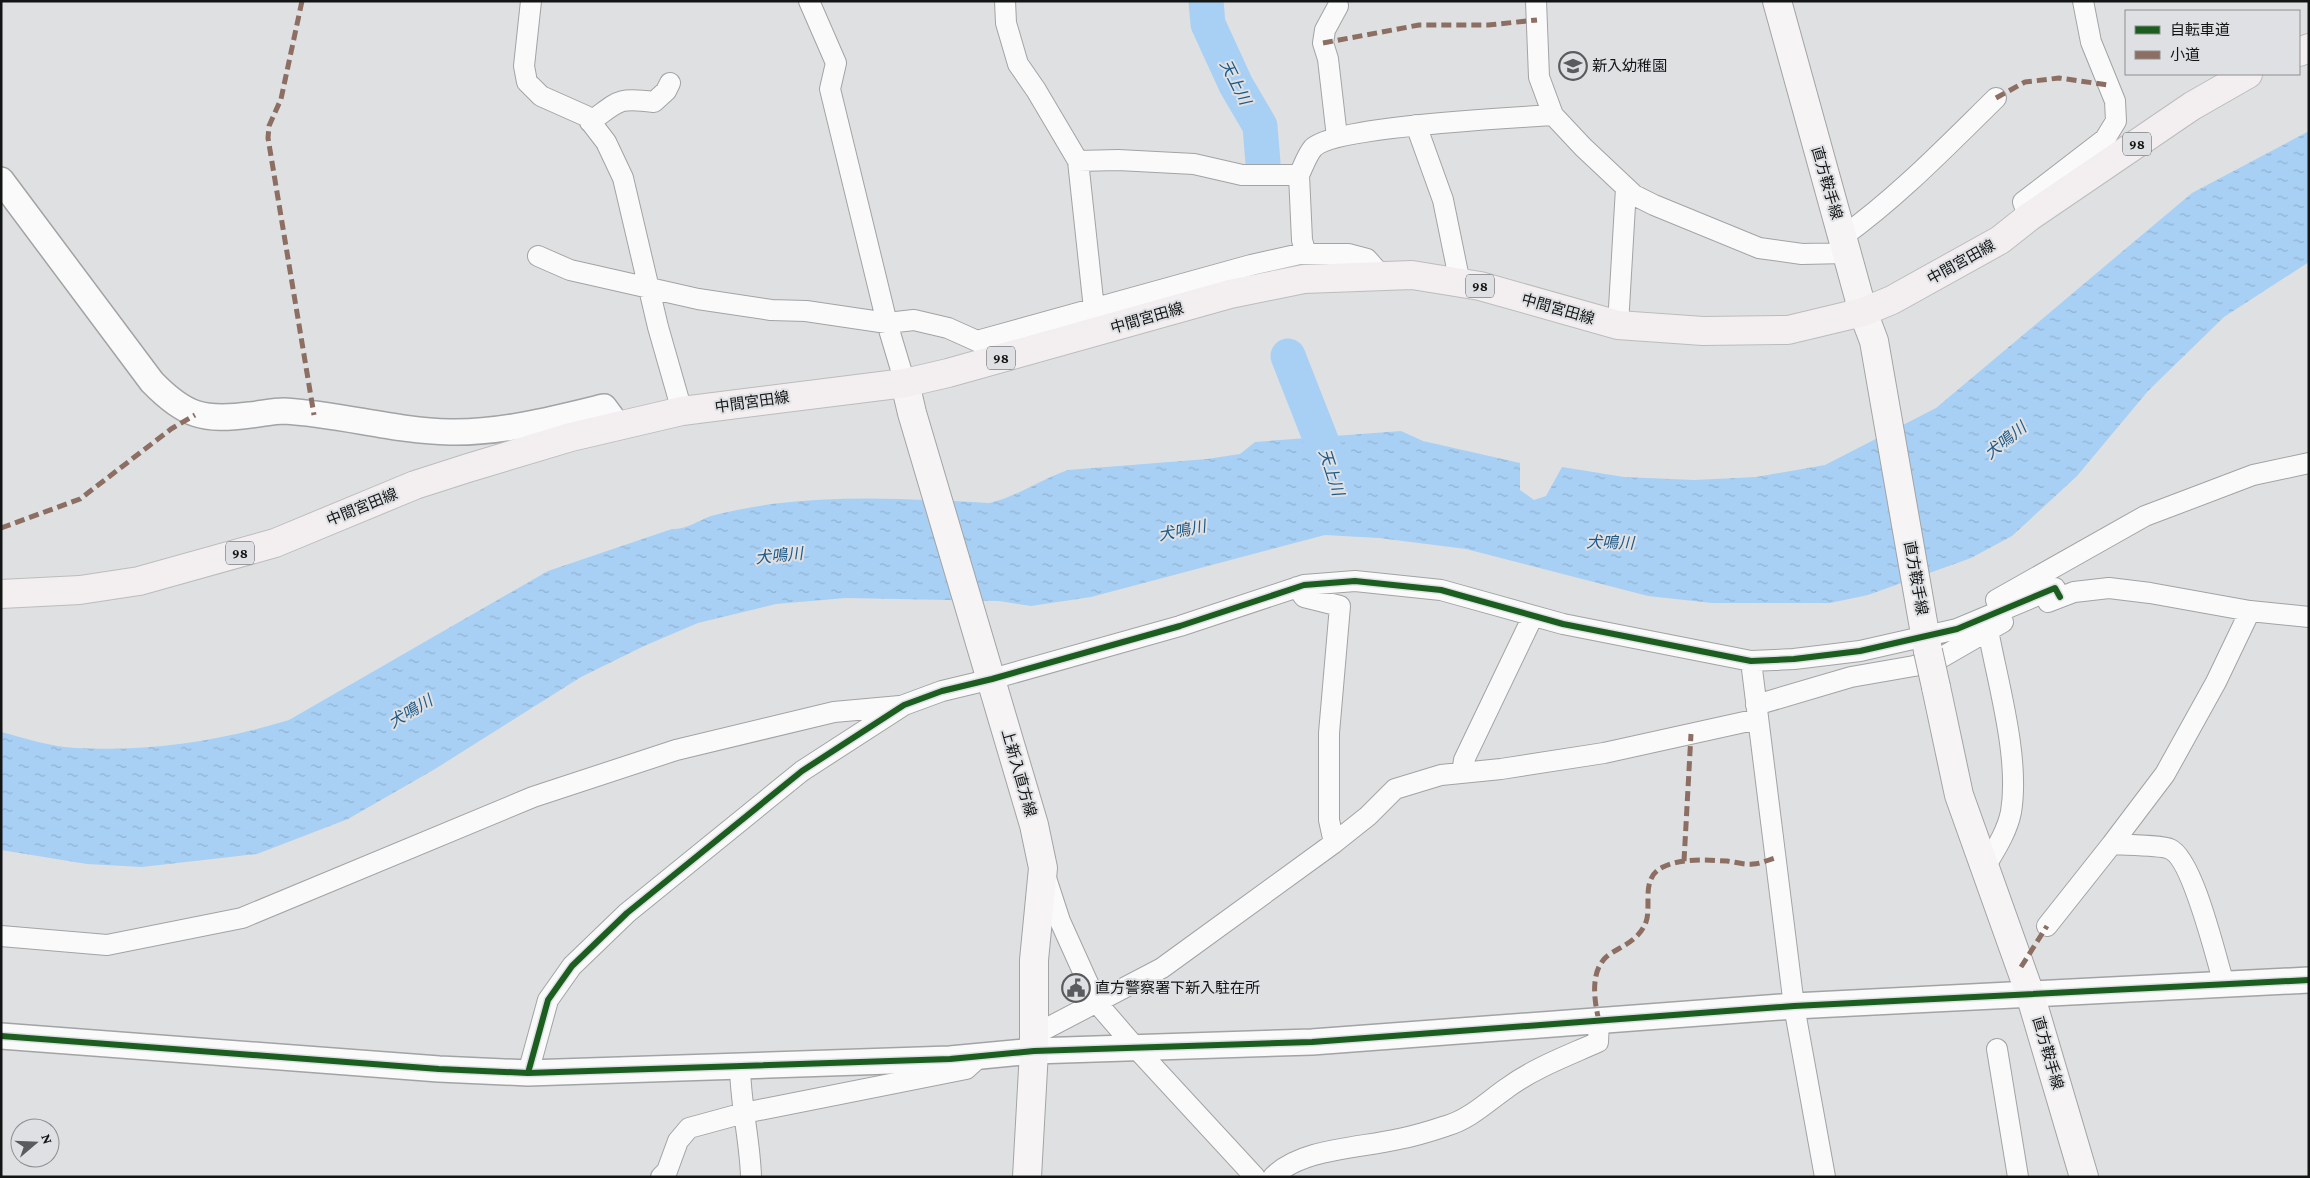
<svg xmlns="http://www.w3.org/2000/svg" width="2310" height="1178" font-family="'Crimson Pro','Noto Sans JP',serif">
  <style>
    .water { fill: url(#water-ripples) }
    .lines { fill: none; stroke-linecap: round; stroke-linejoin: round }
    .river { stroke: #a8d0f4; stroke-width: 35 }
    .minor-casing { stroke: #a2a3a4; stroke-width: 22 }
    .tertiary-casing { stroke: #a2a3a4; stroke-width: 28 }
    .secondary-casing { stroke: #a2a3a4; stroke-width: 30 }
    .primary-casing { stroke: #bcbcbd; stroke-width: 30 }
    .minor { stroke: #fafafb; stroke-width: 20 }
    .tertiary { stroke: #fafafb; stroke-width: 25 }
    .secondary { stroke: #f7f4f6; stroke-width: 28 }
    .primary { stroke: #f3eef0; stroke-width: 28 }
    .secondary-bridge-casing { stroke: #a2a3a4; stroke-width: 30; stroke-linecap: butt }
    .secondary-bridge { stroke: #f7f4f6; stroke-width: 28 }
    .quiet { stroke: #8d6e63; stroke-width: 5; stroke-dasharray: 10 5; stroke-linecap: butt }
    .cycleway-casing { stroke: #dee0e3; stroke-width: 9 }
    .cycleway { stroke: #1b5e20; stroke-width: 6 }
    .labels { text-anchor: middle; stroke-width: 4; stroke-linejoin: round; paint-order: stroke }
    .shield { fill: #dee0e3; stroke: #505152; stroke-width: 1 }
    .shield-label { font-size: 14px; font-weight: bold; fill: #131414 }
    .poi-label { font-size: 15px; fill: #131414; stroke: #dee0e3; text-anchor: start }
    .street-label { font-size: 15px; fill: #131414; stroke: #dee0e3 }
    .water-label { font-size: 16px; font-style: italic; fill: #1e5a88; stroke: #dee0e3 }
  </style>
  <defs>
    <pattern id="water-ripples" width="26" height="14" patternUnits="userSpaceOnUse" patternTransform="scale(1.25)"><rect width="26" height="14" fill="#a8d0f4"/><path d="M2 4q2-2 4 0t4 0M15 11q2-2 4 0t4 0" fill="none" stroke="#90b2d0"/></pattern>
  </defs>
  <rect width="100%" height="100%" fill="#dfe0e2"/>
  <path class="water" d="M2309,131V262L2224,317L2148,391L2077,476L2012,536L1971,558L1868,595L1830,603H1712L1648,596L1466,549L1379,538L1325,535L1091,597L1031,606L999,601L846,598L776,604L698,623L644,646L581,677L435,769L348,819L257,854L142,867L87,864L1,850V732C25,738 51,747 76,748C148,752 220,741 289,720L548,571L672,529C688,529 697,521 711,516C730,511 752,507 771,504C844,495 916,499 989,503C1017,497 1041,479 1068,470L1207,459L1240,454L1255,442L1401,431L1423,441L1520,463V490L1534,500L1546,496L1562,467L1624,477L1694,480L1756,477L1825,465L1936,408L2192,193Z"/>
  <g class="lines">
    <path class="river" d="M1206,1L1208,24L1236,85L1260,126L1263,163
      M1288,356L1337,481"/>
    <defs>
      <path id="minor" d="M531,1L524,66L527,82L541,96L586,116L606,142L623,178L658,327L682,411
        M809,1L836,63L830,89L887,323L905,383
        M1005,1L1006,23L1018,64L1036,90L1078,161L1094,309
        M1553,115L1583,147L1634,195L1654,205L1759,248L1802,254L1847,253
        M590,122C619,101 617,97 654,102L666,91L670,83
        M1416,125L1443,200L1460,283
        M1337,137L1328,59L1323,43L1325,30L1338,6
        M1078,161L1118,160L1194,164L1242,175H1299C1303,167 1307,155 1313,148C1334,126 1514,118 1553,115L1539,77L1536,1
        M1299,175L1302,240L1306,254
        M2029,217L2023,202L2105,139L2116,121L2115,101L2091,42L2083,1
        M1842,237C1898,197 1947,146 1996,98
        M538,256L570,270L698,299L771,310L806,311L887,323L914,320L948,328L977,341L1251,265L1300,254H1348L1367,259L1382,276
        M1618,325L1626,188
        M1297,587L1304,597L1340,606L1329,733V820L1334,843
        M1996,600L2145,516L2253,475L2309,463
        M2048,602L2074,592L2109,588L2150,593L2250,611L2309,617
        M1751,661L1794,1006L1825,1177
        M1756,705L1851,677L1914,666L1937,660L2003,622
        M1462,773L1464,760L1533,616
        M1985,867C1995,850 2007,832 2011,812C2020,758 1998,684 1988,630
        M1045,875L1060,921L1097,1003L1135,1047L1255,1177
        M2047,926L2112,844
        M1,936L107,945L242,918L533,797L676,750L834,712L900,706
        M2224,984C2216,958 2193,859 2170,849C2162,845 2123,845 2112,844L2165,774L2216,682L2250,611
        M1034,1035L1162,968L1334,843L1368,816L1395,789L1441,775L1501,769L1604,753L1758,719
        M1997,1049L2018,1177
        M740,1065C740,1103 750,1139 751,1177
        M528,1073L548,1000L572,966L627,913L802,771L904,705L942,691L992,679L1180,626L1304,585L1355,581L1441,590L1563,624L1751,661L1794,659L1860,651L1957,629L2055,588L2060,597
        M661,1177L667,1171L678,1141L689,1128L744,1113L966,1069L977,1059
        M1273,1177C1301,1148 1361,1148 1399,1139C1415,1136 1431,1131 1446,1126C1470,1119 1487,1102 1507,1088C1534,1068 1567,1056 1598,1042L1599,1021"/>
      <path id="tertiary" d="M1,180L152,382C185,416 203,421 250,415C261,414 273,411 284,411C340,414 395,431 450,432C503,433 553,419 604,407L618,426
        M1,1036L439,1069L528,1073L950,1059L1034,1051L1312,1042L1794,1006L2309,980"/>
      <path id="secondary" d="M1777,1L1863,312L1874,341L1928,651
        M905,383L912,413L1034,825L1043,868L1034,960V1051L1027,1177
        M1936,687L1959,795L2030,994L2084,1177"/>
      <path id="primary" d="M2299,52L2309,48
        M1,594L80,590L139,581L275,543L415,485L468,468L571,437L682,411L905,383L948,373L1230,294L1304,279L1412,275L1480,286L1618,325L1703,331L1788,330L1863,312L1892,300L2000,240L2029,217L2192,106L2248,74"/>
    </defs>
    <use href="#minor" class="minor-casing"/>
    <use href="#tertiary" class="tertiary-casing"/>
    <use href="#secondary" class="secondary-casing"/>
    <use href="#primary" class="primary-casing"/>
    <use href="#minor" class="minor"/>
    <use href="#tertiary" class="tertiary"/>
    <use href="#secondary" class="secondary"/>
    <use href="#primary" class="primary"/>
    <defs>
      <path id="secondary-bridge" d="M1928,651L1936,687"/>
    </defs>
    <use href="#secondary-bridge" class="secondary-bridge-casing"/>
    <use href="#secondary-bridge" class="secondary-bridge"/>
    <path class="quiet" d="M302,1L281,99L269,126L268,138L314,415
      M1323,43L1419,25H1488L1537,20
      M1996,98L2025,82L2059,78L2108,85
      M1,528L80,499L171,429L195,415
      M1684,861L1691,734
      M2021,967L2047,926
      M1599,1021C1594,1000 1589,968 1610,954C1624,945 1639,940 1646,922C1652,905 1640,878 1663,867C1681,858 1708,860 1727,861C1735,862 1745,865 1753,864C1760,864 1768,860 1775,858"/>
    <defs>
      <path id="cycleway" d="M1,1036L439,1069L528,1073L950,1059L1034,1051L1312,1042L1794,1006L2309,980
        M528,1073L548,1000L572,966L627,913L802,771L904,705L942,691L992,679L1180,626L1304,585L1355,581L1441,590L1563,624L1751,661L1794,659L1860,651L1957,629L2055,588L2060,597"/>
    </defs>
    <use href="#cycleway" class="cycleway-casing"/>
    <use href="#cycleway" class="cycleway"/>
  </g>
  <defs>
    <symbol id="school-ring" viewBox="-11 -11 22 22"><circle r="9.5" fill="#dee0e3" stroke="#5a5b5c" stroke-width="1.5"/><path d="M0-5L7-2L0 1L-7-2ZM-4 1L0 2.5L4 1V4Q0 6-4 4Z" fill="#5a5b5c"/></symbol>
    <symbol id="civic-ring" viewBox="-11 -11 22 22"><circle r="9.5" fill="#dee0e3" stroke="#5a5b5c" stroke-width="1.5"/><path d="M-.6-6.5H3V-4.5H.6V-3L4-1V1h2V6H-6V1h2V-1L-.6-3ZM-1.2 2.5V6h2.4V2.5Z" fill="#5a5b5c"/></symbol>
  </defs>
  <g fill-rule="evenodd">
    <use href="#school-ring" x="1557" y="50" width="32" height="32"/>
    <use href="#civic-ring" x="1060" y="972" width="32" height="32"/>
  </g>
  <g class="labels">
    <g class="shield">
      <rect x="2123" y="132.5" width="28" height="23" rx="4"/>
      <rect x="1466" y="274.5" width="28" height="23" rx="4"/>
      <rect x="987" y="346.5" width="28" height="23" rx="4"/>
      <rect x="226" y="541.5" width="28" height="23" rx="4"/>
    </g>
    <g class="shield-label">
      <text x="2137" y="149">98</text>
      <text x="1480" y="291">98</text>
      <text x="1001" y="363">98</text>
      <text x="240" y="558">98</text>
    </g>
    <g class="poi-label">
      <text x="1592" y="71">新入幼稚園</text>
      <text x="1095" y="993">直方警察署下新入駐在所</text>
    </g>
    <g class="street-label">
      <text transform="translate(1827 183) rotate(74)" y="5">直方鞍手線</text>
      <text transform="translate(1961 262) rotate(-29)" y="5">中間宮田線</text>
      <text transform="translate(1558 309) rotate(16)" y="5">中間宮田線</text>
      <text transform="translate(1147 318) rotate(-16)" y="5">中間宮田線</text>
      <text transform="translate(752 402) rotate(-8)" y="5">中間宮田線</text>
      <text transform="translate(362 507) rotate(-22)" y="5">中間宮田線</text>
      <text transform="translate(1916 578) rotate(80)" y="5">直方鞍手線</text>
      <text transform="translate(1019 773) rotate(74)" y="5">上新入直方線</text>
      <text transform="translate(2048 1053) rotate(74)" y="5">直方鞍手線</text>
    </g>
    <g class="water-label">
      <text transform="translate(1236 82) rotate(63)" y="6">天上川</text>
      <text transform="translate(2005 440) rotate(-39)" y="6">犬鳴川</text>
      <text transform="translate(1332 472) rotate(72)" y="6">天上川</text>
      <text transform="translate(1182 530) rotate(-11)" y="6">犬鳴川</text>
      <text transform="translate(1610 542) rotate(1)" y="6">犬鳴川</text>
      <text transform="translate(779 555) rotate(-6)" y="6">犬鳴川</text>
      <text transform="translate(410 711) rotate(-31)" y="6">犬鳴川</text>
    </g>
  </g>
  <rect width="2310" height="1178" fill="none" stroke="#131414" stroke-width="5"/>
  <rect x="2125" y="10" width="175" height="65" fill="#dee0e3" stroke="#8d8e90"/>
  <rect x="2135" y="26" width="25" height="8" fill="#1b5e20" stroke="#8d8e90"/>
  <text x="2170" y="35" font-size="15" fill="#131414">自転車道</text>
  <rect x="2135" y="51" width="25" height="8" fill="#8d6e63" stroke="#8d8e90"/>
  <text x="2170" y="60" font-size="15" fill="#131414">小道</text>
  <g transform="translate(35 1143) rotate(71)"><circle r="24" fill="#dee0e3" stroke="#8d8e90"/>
  <path d="M0-4L9 19L0 12L-9 19Z" fill="#5a5b5c"/>
  <text y="-8" font-size="14" font-weight="bold" text-anchor="middle" fill="#131414">N</text>
  </g>
</svg>
